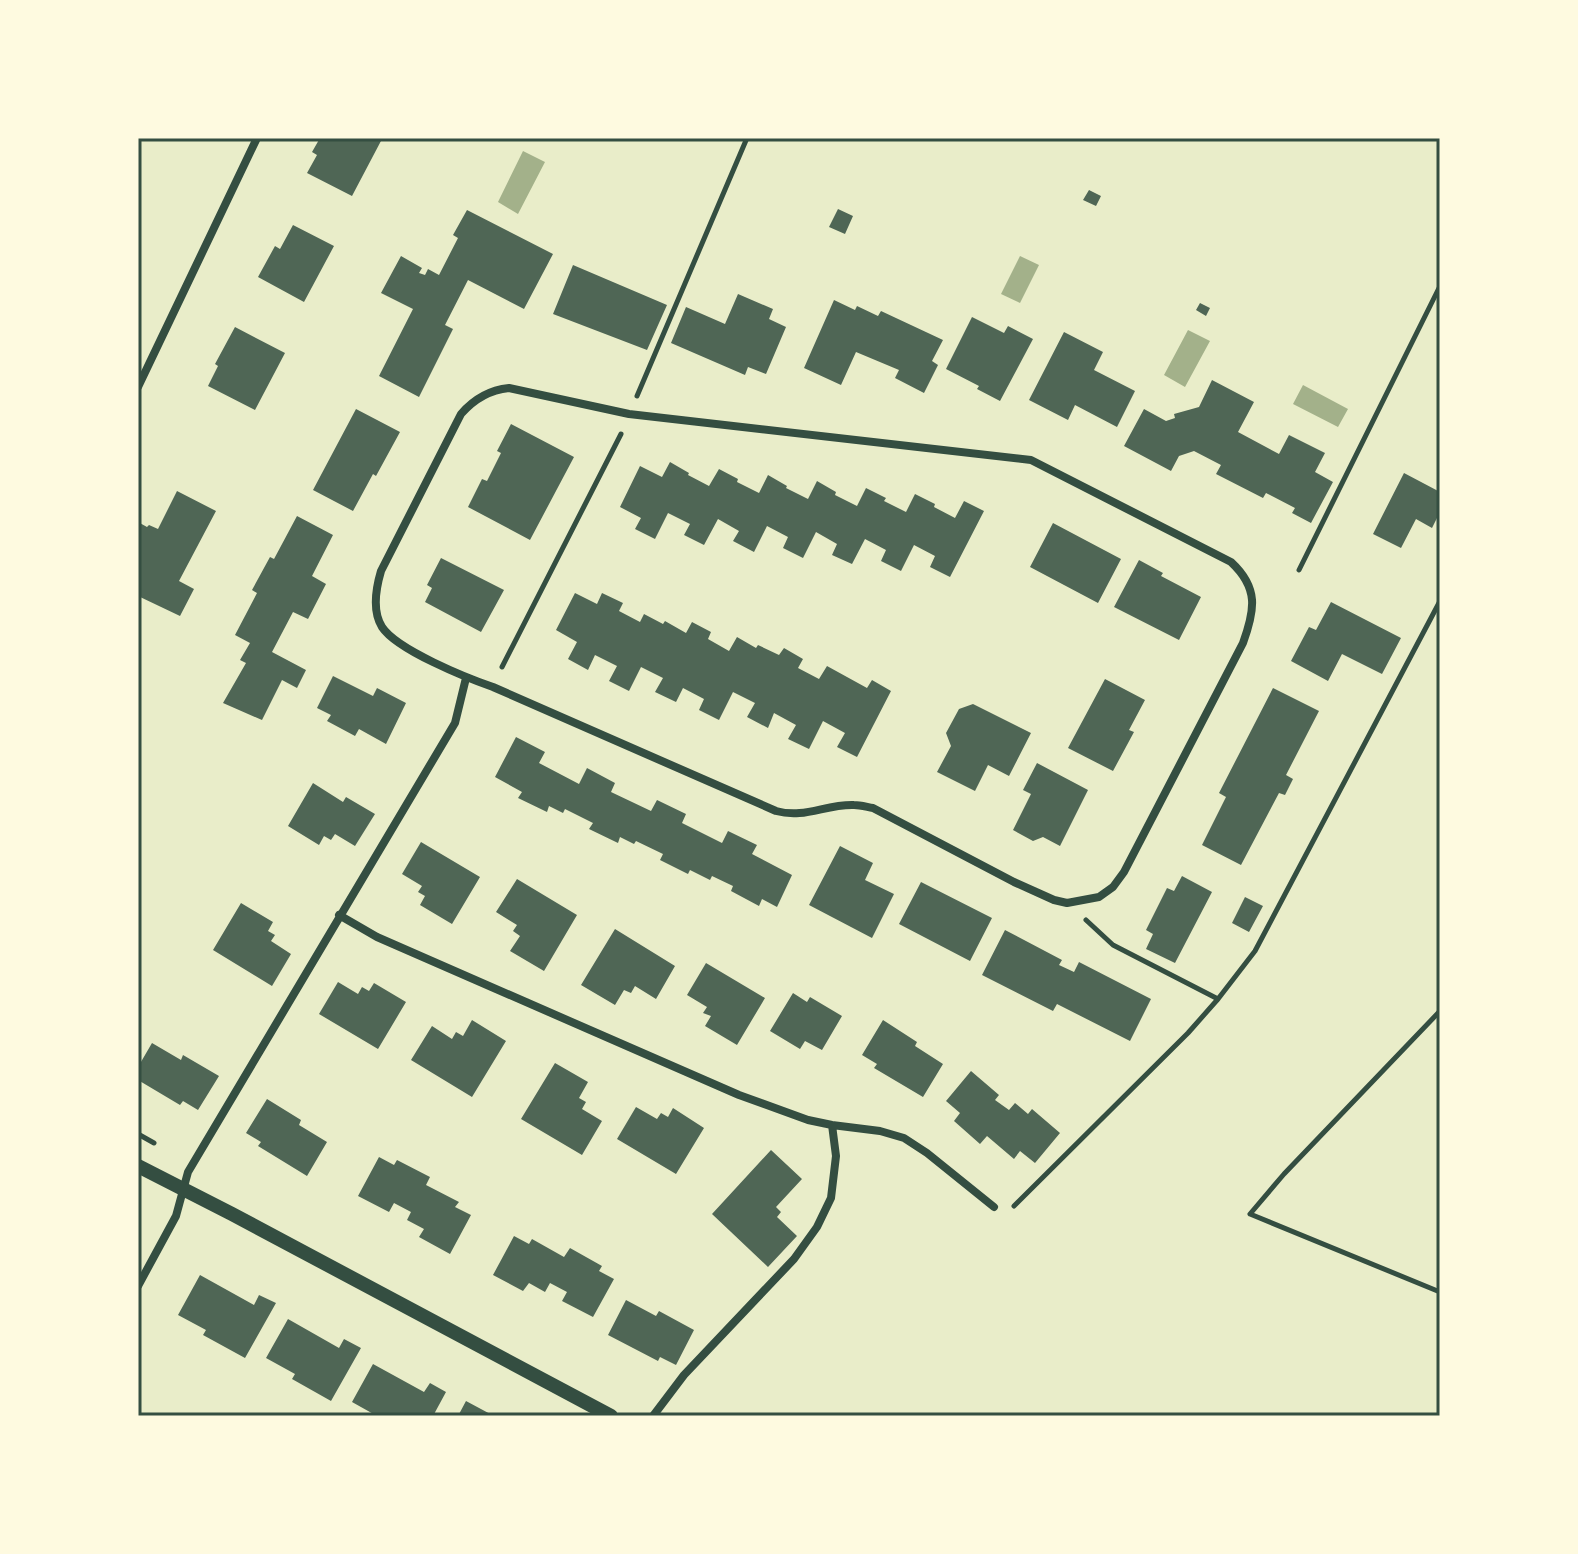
<svg xmlns="http://www.w3.org/2000/svg" width="1578" height="1554" font-family="'Sofia Sans Condensed',sans-serif">
  <style>
    .water { fill: #a3b18a }
    .building { fill: #4f6655 }
    .lines { fill: none; stroke-linecap: round; stroke-linejoin: round }
    .path { stroke: #344e41; stroke-width: 5 }
    .minor { stroke: #344e41; stroke-width: 8 }
    .tertiary { stroke: #344e41; stroke-width: 14 }
    .neatline { fill: none; stroke: #344e41; stroke-width: 3 }
  </style>
  <rect width="100%" height="100%" fill="#e9edc9"/>
  <path class="water" d="M523,151L545,162L518,214L498,202Z
    M1020,256L1039,265L1020,303L1001,294Z
    M1188,330L1210,341L1185,387L1164,375Z
    M1303,385L1348,409L1338,427L1293,404Z"/>
  <path class="building" d="M320,138L382,139L352,196L307,173L317,155L312,152Z
    M1089,190L1101,196L1096,206L1083,200Z
    M838,209L853,216L845,234L829,227Z
    M467,210L553,254L524,309L468,280L445,325L453,329L419,397L379,376L413,309L381,293L401,256L422,268L419,273L425,275L428,269L439,275L458,238L453,235Z
    M293,225L334,246L304,302L258,277L275,246L280,249Z
    M573,265L667,305L647,350L553,314Z
    M738,294L773,309L769,319L786,327L766,374L748,367L745,375L671,343L686,307L725,324Z
    M834,300L855,310L857,306L878,316L881,311L943,340L932,361L938,365L924,393L895,378L899,370L856,352L841,385L804,368Z
    M1200,303L1210,308L1206,316L1196,310Z
    M972,317L1004,333L1008,326L1033,339L1000,401L977,389L979,386L946,369Z
    M235,327L285,353L255,410L208,386L218,366L215,364Z
    M1064,332L1103,352L1094,370L1135,391L1117,427L1075,405L1068,420L1029,400Z
    M1212,380L1254,402L1238,432L1279,454L1289,435L1325,453L1315,472L1333,482L1311,523L1292,513L1295,508L1266,493L1263,498L1216,474L1221,465L1194,451L1179,456L1171,471L1124,446L1144,409L1166,421L1175,418L1174,414L1199,407Z
    M356,409L400,432L376,476L373,474L353,511L313,490Z
    M511,424L574,457L530,540L468,507L482,479L487,481L501,453L497,451Z
    M670,462L689,473L688,475L709,486L719,469L738,479L737,482L759,493L768,475L787,486L786,488L808,499L817,481L836,492L835,495L857,506L866,488L886,498L884,501L906,512L915,494L935,504L934,507L955,518L964,501L984,511L950,577L930,567L935,556L914,545L901,571L881,561L886,550L865,539L852,564L832,555L837,544L816,532L803,558L783,548L788,537L767,526L754,552L733,541L739,531L718,519L704,545L684,535L690,524L668,513L655,539L635,529L641,518L620,507L640,466L662,477Z
    M1404,473L1440,492V512L1432,528L1416,519L1401,548L1373,534Z
    M177,491L216,511L179,581L194,589L180,616L138,596V561L140,557L138,556V522L147,527L149,525L158,529Z
    M297,516L333,535L312,576L326,584L308,619L293,612L272,652L306,670L297,688L282,680L262,720L223,703L246,663L240,660L250,643L235,635L257,593L252,590L270,557L274,559Z
    M1053,523L1121,559L1098,603L1030,567Z
    M441,558L504,590L481,632L425,602L432,588L427,585Z
    M1139,560L1163,573L1161,576L1201,597L1179,640L1114,607Z
    M575,593L597,604L602,593L623,603L619,611L640,622L644,614L663,624L665,621L686,633L692,622L711,632L708,639L729,651L737,637L756,648L758,645L779,655L784,648L803,659L798,668L819,679L827,666L867,688L872,680L891,691L857,757L837,747L845,733L823,721L809,749L788,739L796,725L774,713L768,728L747,717L755,703L733,692L719,720L699,710L704,699L683,688L676,702L655,692L663,678L641,667L629,691L609,681L617,666L595,655L588,670L568,659L577,642L556,630Z
    M1331,602L1401,638L1382,674L1342,654L1328,681L1291,661L1309,627L1316,630Z
    M333,676L373,696L377,688L406,703L386,744L359,729L355,736L327,721L331,715L317,708Z
    M1105,679L1145,700L1129,730L1134,732L1113,771L1068,748Z
    M1273,688L1319,711L1286,775L1293,779L1285,795L1279,793L1241,865L1202,845L1226,797L1219,793Z
    M973,704L1031,733L1009,776L988,765L975,791L937,772L951,746L946,733L959,709Z
    M516,737L545,752L539,763L579,784L587,768L615,783L611,792L651,811L657,800L686,814L682,823L722,843L728,831L757,845L752,854L792,875L777,907L762,899L759,906L731,891L733,886L712,876L710,880L690,870L688,874L660,860L663,854L636,841L634,844L620,837L618,843L589,829L593,823L565,809L563,813L549,806L547,812L518,798L522,792L495,777Z
    M1037,763L1088,790L1060,846L1043,837L1033,841L1013,830L1031,794L1023,790Z
    M313,783L343,802L346,797L375,814L355,846L335,834L331,840L324,836L319,845L288,826Z
    M421,842L480,877L452,924L420,905L425,896L418,892L422,886L402,874Z
    M840,846L873,863L865,880L894,894L872,938L809,905Z
    M1182,876L1212,892L1175,963L1146,949L1153,934L1146,930L1167,888L1174,891Z
    M517,879L577,915L544,971L510,951L520,936L513,931L517,925L496,912Z
    M921,882L992,918L970,961L899,924Z
    M1245,897L1263,906L1249,932L1232,923Z
    M241,903L273,922L268,931L275,935L271,941L291,954L272,986L213,950Z
    M615,929L675,966L656,999L635,986L631,993L624,990L615,1005L581,985Z
    M1005,930L1062,960L1059,965L1074,972L1079,962L1151,999L1130,1041L1057,1004L1053,1011L982,975Z
    M706,963L765,998L737,1045L705,1026L711,1016L703,1013L707,1007L687,995Z
    M338,982L358,994L362,987L369,991L374,983L406,1002L378,1049L319,1014Z
    M793,993L807,1002L810,997L842,1016L822,1050L805,1041L800,1049L770,1031Z
    M472,1020L506,1041L472,1097L411,1060L432,1026L452,1039L456,1032L463,1036Z
    M883,1020L917,1042L915,1046L943,1064L923,1097L874,1068L877,1064L862,1055Z
    M152,1043L181,1060L183,1055L219,1076L198,1110L183,1101L180,1105L138,1080V1067Z
    M555,1063L588,1082L579,1098L586,1102L582,1109L602,1121L582,1155L521,1119Z
    M971,1071L999,1095L995,1100L1009,1110L1015,1103L1028,1114L1032,1109L1060,1133L1035,1163L1020,1151L1014,1159L987,1136L980,1144L954,1121L960,1113L946,1101Z
    M267,1099L301,1120L299,1125L327,1142L307,1176L258,1146L261,1142L246,1133Z
    M636,1107L657,1119L661,1113L668,1117L673,1108L704,1128L676,1174L617,1139Z
    M771,1150L802,1179L776,1207L781,1212L777,1217L797,1236L768,1267L712,1214Z
    M379,1157L394,1165L397,1160L430,1177L426,1185L459,1202L455,1207L471,1215L450,1254L419,1237L424,1229L407,1220L411,1212L394,1203L389,1212L358,1196Z
    M514,1236L529,1244L532,1239L564,1257L570,1248L602,1266L599,1271L614,1279L593,1317L562,1301L567,1292L550,1283L545,1292L529,1283L523,1291L493,1275Z
    M200,1275L254,1305L259,1295L276,1303L245,1358L203,1335L206,1330L178,1315Z
    M626,1300L656,1316L659,1311L694,1330L676,1365L660,1357L658,1361L608,1335Z
    M288,1319L339,1348L344,1339L361,1348L331,1401L292,1379L295,1374L266,1358Z
    M373,1364L424,1392L430,1383L446,1392L433,1416H377L352,1402Z
    M466,1401L494,1416H458Z"/>
  <g class="lines">
    <path class="path" d="M637,396L747,138
      M1299,570L1440,286
      M502,667L621,434
      M1086,920L1113,945L1218,999
      M1440,1011L1284,1174L1250,1214L1440,1292
      M138,1134L154,1143
      M1014,1206L1188,1033L1218,999L1255,951L1440,601"/>
    <path class="minor" d="M138,387L257,138
      M509,388L629,414L1031,460L1231,562C1259,588 1255,610 1243,643L1124,872L1113,887L1099,897L1067,903L1054,900L1014,882L873,808C867,807 860,805 854,805C825,804 805,819 776,811L493,687C467,678 397,650 382,627C372,611 376,588 381,571L461,414C474,399 489,390 509,388Z
      M339,915L377,937L739,1095L808,1120L832,1125L880,1131L904,1138L927,1153L994,1207
      M138,1286L176,1216L188,1172L455,723L466,678
      M653,1416L684,1375L794,1259L817,1227L831,1198L836,1156L832,1125"/>
    <path class="tertiary" d="M138,1166L232,1214L611,1416"/>
  </g>
  <rect width="1578" height="1554" fill="none" stroke="#fefae0" stroke-width="280"/>
  <rect x="140" y="140" width="1298" height="1274" class="neatline"/>
</svg>
